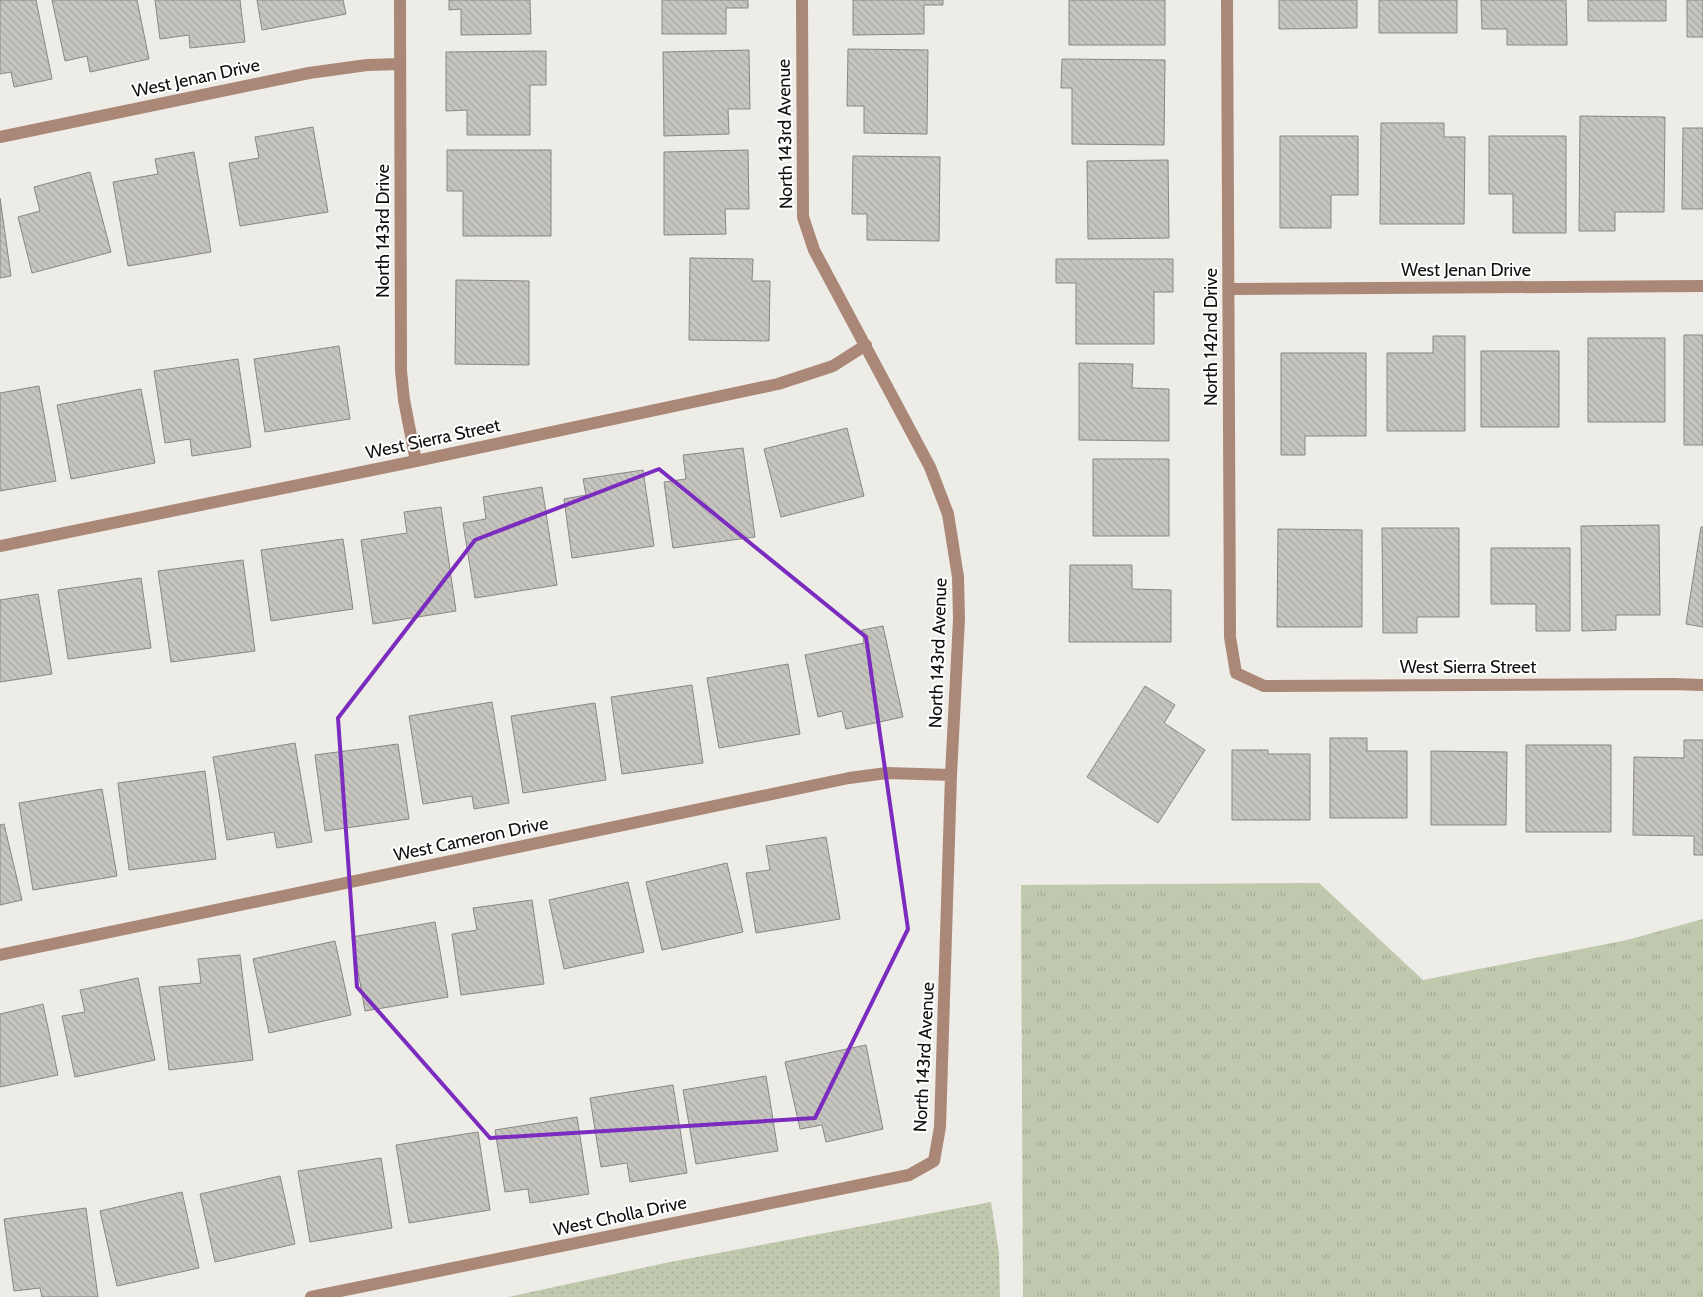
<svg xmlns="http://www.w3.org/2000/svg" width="1703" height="1297" font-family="Cabin,sans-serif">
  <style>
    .grass { fill: url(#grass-tufts) }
    .park { fill: url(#park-dots) }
    .building { fill: url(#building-back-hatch); stroke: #898783 }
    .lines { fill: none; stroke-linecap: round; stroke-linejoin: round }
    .minor { stroke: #aa8776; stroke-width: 12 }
    .marked { fill: none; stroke: #7b2cbf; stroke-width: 4; stroke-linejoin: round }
    .labels { text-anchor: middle; stroke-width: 4; stroke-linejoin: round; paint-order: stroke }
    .street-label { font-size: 18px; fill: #11100f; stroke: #fff }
  </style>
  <defs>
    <pattern id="grass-tufts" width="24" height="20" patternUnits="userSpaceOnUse" patternTransform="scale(1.25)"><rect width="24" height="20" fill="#c0c9ae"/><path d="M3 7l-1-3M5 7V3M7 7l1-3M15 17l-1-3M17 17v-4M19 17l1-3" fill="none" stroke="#a4ac94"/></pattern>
    <pattern id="park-dots" width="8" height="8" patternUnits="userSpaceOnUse" patternTransform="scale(1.25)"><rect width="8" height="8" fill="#c0c9ae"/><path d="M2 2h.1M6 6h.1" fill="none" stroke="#a4ac94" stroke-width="1.8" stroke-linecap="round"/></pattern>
    <pattern id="building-back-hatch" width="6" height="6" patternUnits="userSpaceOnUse" patternTransform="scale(1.25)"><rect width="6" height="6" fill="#c7c5c0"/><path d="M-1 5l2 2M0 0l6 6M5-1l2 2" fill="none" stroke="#aaa8a4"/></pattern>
  </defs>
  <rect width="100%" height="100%" fill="#eeece7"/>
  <path class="grass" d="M1319,883L1423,980L1627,940L1703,919V1297H1023L1021,885Z"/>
  <path class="park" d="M991,1202L999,1253L1000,1297H508L670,1262Z"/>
  <path class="building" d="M0,0H36L52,79L14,87L11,72L0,74Z
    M52,0H137L149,59L90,72L87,56L65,61Z
    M155,0H240L245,42L190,48L189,35L160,39Z
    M257,0H343L346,14L262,30Z
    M449,0H530L531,34L461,35V9L449,10Z
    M662,0H748V8H726V34H662Z
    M853,0H943V5H924V34L853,35Z
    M1069,0H1165V45H1069Z
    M1279,0H1357V28L1279,29Z
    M1379,0H1457V33H1379Z
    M1481,0H1566L1567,45H1507V29H1482Z
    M1588,0H1666V21H1588Z
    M1687,0H1703V37H1687Z
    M848,49L928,50L927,134L864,133V106H847Z
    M749,50L750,109H728L729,134L664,136L663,52Z
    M546,51V85H530V135H467V110L446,111V52Z
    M1062,59L1165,60L1164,145L1072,144V88H1061Z
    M1580,116L1665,117L1664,212H1615V231H1579Z
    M1381,123H1444V137H1465L1464,224H1380Z
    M313,127L328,212L240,226L229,163L259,158L255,137Z
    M1683,128H1703V209H1682Z
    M1280,136H1358V195H1331V228H1280Z
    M1489,136H1566V233H1513V194H1489Z
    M447,150H551V236H463V191H447Z
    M748,150L749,209H725L726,234L664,235V152Z
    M194,152L211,252L128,266L113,182L158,174L155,159Z
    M853,156L940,157L939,241L867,240V214H852Z
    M1168,160L1169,238L1088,239L1087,161Z
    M90,172L111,252L32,273L18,217L40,211L34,187Z
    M0,198L11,276L0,278Z
    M690,258L753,259L752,281H770L769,341L689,340Z
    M1056,259H1173V292H1154V344H1076V283H1056Z
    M456,280L529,281V365L455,364Z
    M1684,335H1703V445H1684Z
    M1433,336H1465V431H1387V353H1433Z
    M1588,338H1665V422H1588Z
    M339,346L350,419L265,432L254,359Z
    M1481,351H1559V427H1481Z
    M1281,353H1366V436H1305V455H1281Z
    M238,359L251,447L192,456L190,439L165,443L154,371Z
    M1079,363L1133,364L1132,388L1169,389V441L1079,440Z
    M39,386L56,481L0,491V393Z
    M141,389L155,463L71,479L57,405Z
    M847,428L864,496L781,517L764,449Z
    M743,448L755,537L673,548L664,482L686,479L683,455Z
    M1093,459H1169V536H1093Z
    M643,470L654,546L572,558L564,499L586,495L583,479Z
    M542,487L557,585L475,598L463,523L486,519L483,497Z
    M441,507L456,611L373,624L361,540L407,533L404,512Z
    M1659,525L1660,615H1616V630L1582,631L1581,526Z
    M1701,527H1703V627L1686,624Z
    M1382,528H1459V617H1417V633H1383Z
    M1278,529L1362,530V627H1277Z
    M343,539L353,609L271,621L261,550Z
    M1491,548H1570V631H1536V604H1491Z
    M243,560L255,651L171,662L158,571Z
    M1070,565H1132V589L1171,590V642H1069Z
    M141,578L151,648L68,659L58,590Z
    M38,594L52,674L0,682V600Z
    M883,626L903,717L846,729L842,711L818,717L805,655L864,643L862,630Z
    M788,664L800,734L719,748L707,678Z
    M692,685L703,763L622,774L611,697Z
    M1145,686L1175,705L1164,723L1205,750L1158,823L1087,777Z
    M492,702L509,803L474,809L472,796L423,804L409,716Z
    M595,703L606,780L523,793L511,716Z
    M1330,738H1367V751H1407V818H1330Z
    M1684,740H1703V855H1694V836L1633,835L1634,757L1684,758Z
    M295,743L312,842L277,848L274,832L227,840L213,757Z
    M398,744L409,819L325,831L315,755Z
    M1526,745H1611V832H1526Z
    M1232,750H1268V754H1310V820H1232Z
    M1431,751L1507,752L1506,825H1431Z
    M205,771L216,859L129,870L118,783Z
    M102,789L117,876L33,890L19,803Z
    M4,824L22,900L0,905V825Z
    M826,837L840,919L756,933L746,873L770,870L766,846Z
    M727,863L743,932L662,950L646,882Z
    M628,882L644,952L564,969L549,900Z
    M532,900L544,984L461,995L452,934L477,930L473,908Z
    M435,922L448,997L365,1011L352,937Z
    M335,941L351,1015L269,1033L253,959Z
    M240,955L253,1060L169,1070L159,987L201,983L198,959Z
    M138,978L155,1060L75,1077L62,1016L85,1012L80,990Z
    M43,1004L58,1075L0,1087V1014Z
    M866,1045L883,1129L826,1142L822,1125L800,1129L785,1062Z
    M766,1076L778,1151L696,1164L683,1090Z
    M673,1085L687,1173L630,1182L627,1163L601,1167L590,1098Z
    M577,1117L589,1194L530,1203L528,1189L505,1192L495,1130Z
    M478,1132L490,1210L409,1223L396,1145Z
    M381,1158L392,1228L310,1242L298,1171Z
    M280,1176L295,1244L215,1262L200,1194Z
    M182,1192L199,1268L117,1286L100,1211Z
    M86,1208L98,1297H42L40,1288L14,1291L4,1219Z"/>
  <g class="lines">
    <path class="minor" d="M400,0L401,371L404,400L416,461
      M1227,0L1230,637L1236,673L1264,686L1673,684L1703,685
      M0,137L309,73L367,65L400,64
      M1229,289L1703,286
      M0,546L416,461L778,384L833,366L866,345
      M0,955L849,778L887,773L951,775
      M311,1297L909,1175L934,1161L940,1127L951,775L959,619L958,577L948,514L930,467L814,250L803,217L802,0"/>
  </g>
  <path class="marked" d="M659,469L866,637L908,929L815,1118L490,1138L357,987L338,718L475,540Z"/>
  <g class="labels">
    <g class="street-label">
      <text transform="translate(196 78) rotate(-12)" y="6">West Jenan Drive</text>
      <text transform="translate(785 134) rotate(-91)" y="6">North 143rd Avenue</text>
      <text transform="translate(383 231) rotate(-90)" y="6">North 143rd Drive</text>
      <text x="1466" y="276">West Jenan Drive</text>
      <text transform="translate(1211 337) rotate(-90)" y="6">North 142nd Drive</text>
      <text transform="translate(433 439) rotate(-12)" y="6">West Sierra Street</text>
      <text transform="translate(938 653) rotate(-88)" y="6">North 143rd Avenue</text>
      <text x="1468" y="673">West Sierra Street</text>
      <text transform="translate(471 839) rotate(-12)" y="6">West Cameron Drive</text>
      <text transform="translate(924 1057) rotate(-87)" y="6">North 143rd Avenue</text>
      <text transform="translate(620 1216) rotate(-12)" y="6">West Cholla Drive</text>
    </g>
  </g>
</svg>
